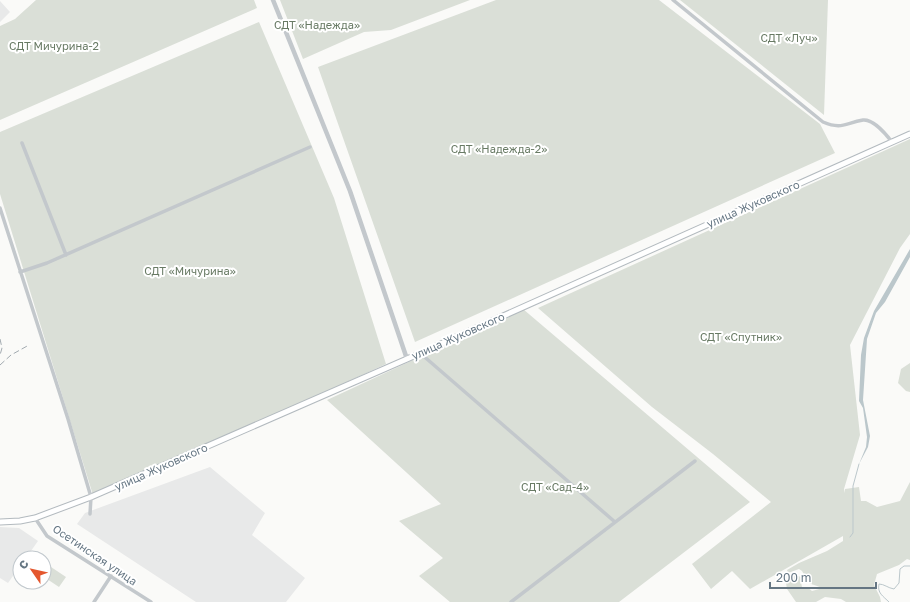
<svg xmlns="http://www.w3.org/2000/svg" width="910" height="602" font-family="'Golos Text',sans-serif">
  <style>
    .built { fill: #e8e9e9 }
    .green { fill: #dadfd7 }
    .water { fill: #bbc7cb }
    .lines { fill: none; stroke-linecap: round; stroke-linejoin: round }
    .stream { stroke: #bbc7cb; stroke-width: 1 }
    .secondary-casing { stroke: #b3babf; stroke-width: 7 }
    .minor { stroke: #c3c8cc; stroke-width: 3.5 }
    .tertiary { stroke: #c3c8cc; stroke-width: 4.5 }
    .secondary { stroke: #fff; stroke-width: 5 }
    .rail { stroke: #a2aab0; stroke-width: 1; stroke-dasharray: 6 3; stroke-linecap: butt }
    .labels { text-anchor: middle; stroke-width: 4; stroke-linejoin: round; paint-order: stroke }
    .park-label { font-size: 11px; fill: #687a64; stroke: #fff }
    .street-label { font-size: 11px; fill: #657683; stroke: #fff }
  </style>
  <rect width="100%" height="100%" fill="#fafaf8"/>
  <path class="built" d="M0,1L10,12L0,22Z
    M210,467L265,513L252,535L305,578L286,602H196L77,524L85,513Z
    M0,527L19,528L38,541L26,558H20V566L8,583L0,578Z"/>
  <path class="green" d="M36,0H254L257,8L0,120V26L15,19Z
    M280,0H470L391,30L364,32L303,59Z
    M496,0H659L820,124L835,153L415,342L318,67Z
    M680,0H828L824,115Z
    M259,22L334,198L386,364L105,494L93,495L0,194V132Z
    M910,139V234L900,248L850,345L860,435L844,489L845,493V489L859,487L861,501H866L877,507L900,501L910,482V560L907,559L899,565L877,574L874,585L880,597L881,602H846L841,599L825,597L816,602H796L787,589L786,583L795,575L801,577V582L802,587H807L812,591L823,588C809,583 810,586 802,571L799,569L788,573L787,570L799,563L827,551L843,541V536L750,589L732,571L711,589L692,564L771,502L713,454L652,407L538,308Z
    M523,309L750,502L619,602H450L419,576L443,558L399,521L441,504L327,400Z
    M910,363V392L906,391L898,383L901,369Z
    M48,565L66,577L59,587L44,577V572Z"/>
  <path class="water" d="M910,249V257L885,302L876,313L867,339L863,400L870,436L868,447L859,464L866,447L867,437L863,408L859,401L861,355L864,338L874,311Z"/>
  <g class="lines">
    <path class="stream" d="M850,537L853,533V486L859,464
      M889,602C883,596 877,593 879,584C884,584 888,588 894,589L899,583L900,569L904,566H910"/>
    <defs>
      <path id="secondary" d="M0,522L20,521L35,518L91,497L407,359L910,134"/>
    </defs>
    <use href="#secondary" class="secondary-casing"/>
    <path class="minor" d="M673,0L823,122C842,130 845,123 863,120C873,119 886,134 892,142
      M22,143L66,255
      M0,208L68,419L91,497L90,514
      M20,272L47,263L310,147
      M420,353L615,522
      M35,518L47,536L151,602
      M94,602L111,576
      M511,602L695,461"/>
    <path class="tertiary" d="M273,0L350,191L407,359"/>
    <use href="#secondary" class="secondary"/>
    <path class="rail" d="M0,339L2,348L0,355
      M0,365L11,355L29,345"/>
  </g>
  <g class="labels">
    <g class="park-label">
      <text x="317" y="29">СДТ «Надежда»</text>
      <text x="789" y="42">СДТ «Луч»</text>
      <text x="54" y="50">СДТ Мичурина-2</text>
      <text x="499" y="153">СДТ «Надежда-2»</text>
      <text x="190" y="275">СДТ «Мичурина»</text>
      <text x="741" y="341">СДТ «Спутник»</text>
      <text x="555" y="491">СДТ «Сад-4»</text>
    </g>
    <g class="street-label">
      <text transform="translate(753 204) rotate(-24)" y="4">улица Жуковского</text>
      <text transform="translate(458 336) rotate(-24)" y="4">улица Жуковского</text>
      <text transform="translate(161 467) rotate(-24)" y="4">улица Жуковского</text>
      <text transform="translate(95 555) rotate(34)" y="4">Осетинская улица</text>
    </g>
  </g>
  <g transform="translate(32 570) rotate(304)"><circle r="19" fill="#ffffff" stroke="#c1c8cd"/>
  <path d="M0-3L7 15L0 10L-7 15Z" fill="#e4572e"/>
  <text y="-6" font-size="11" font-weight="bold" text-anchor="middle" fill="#657683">С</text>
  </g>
  <path d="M770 582v6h106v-6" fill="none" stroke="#657683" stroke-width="2"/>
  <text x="776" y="582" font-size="12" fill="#657683" stroke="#ffffff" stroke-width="3" paint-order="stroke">200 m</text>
</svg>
